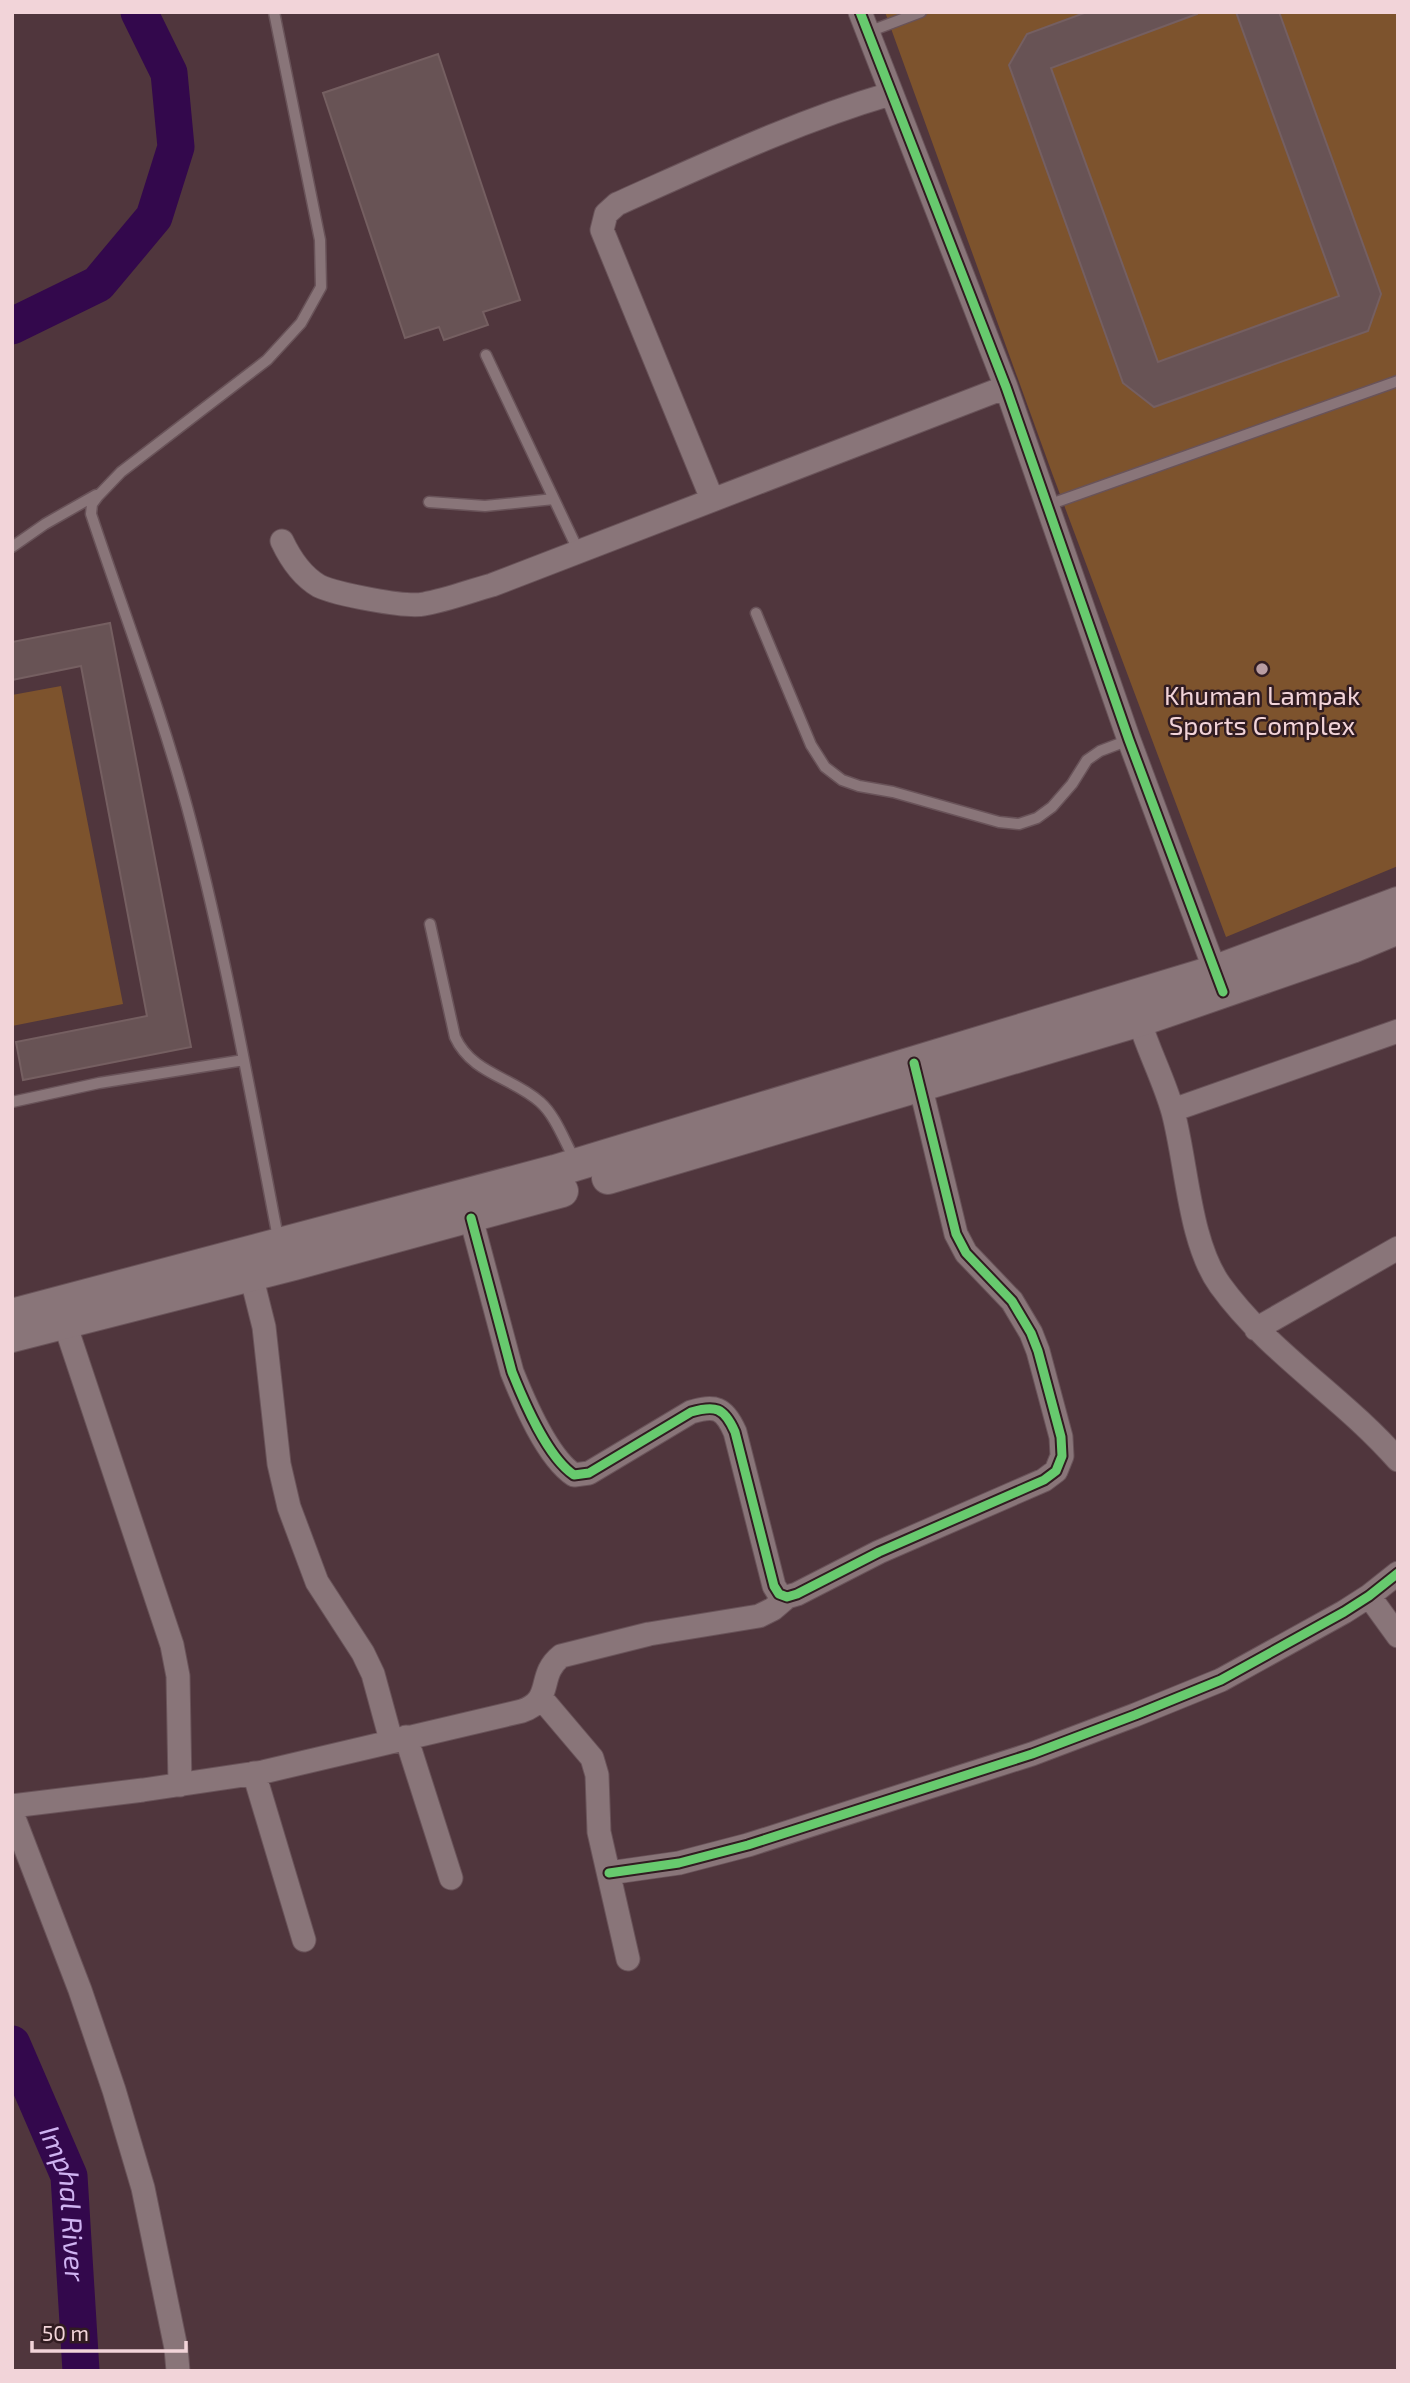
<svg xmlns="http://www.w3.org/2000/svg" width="1410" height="2383" font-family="'Exo 2',sans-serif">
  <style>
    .green { fill: #7d532d }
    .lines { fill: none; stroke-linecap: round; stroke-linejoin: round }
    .river { stroke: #33084c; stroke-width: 37 }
    .building { fill: #685355; stroke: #755f61; stroke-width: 2 }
    .lane-casing { stroke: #695359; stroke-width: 13 }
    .street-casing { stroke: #695359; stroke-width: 25 }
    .secondary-casing { stroke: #695359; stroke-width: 34 }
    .lane { stroke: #897579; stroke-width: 10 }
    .street { stroke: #897579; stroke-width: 23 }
    .secondary { stroke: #897579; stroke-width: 32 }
    .cycleway-casing { stroke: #311c21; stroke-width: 13 }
    .cycleway { stroke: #67ca6e; stroke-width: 9 }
    .poi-dot { fill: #b99da2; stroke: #311c21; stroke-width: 2.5 }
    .labels { text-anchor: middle; stroke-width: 5; stroke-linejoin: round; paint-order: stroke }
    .poi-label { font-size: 26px; fill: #f2d4d9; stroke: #311c21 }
    .water-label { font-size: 28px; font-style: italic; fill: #cfb3f1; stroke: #311c21 }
  </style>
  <rect width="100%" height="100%" fill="#50363d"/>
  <path class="green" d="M885,12H1398V866L1226,937L1052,473Z
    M61,686L123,1004L12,1026V695Z"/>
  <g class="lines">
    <g class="river">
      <path d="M12,326L98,284L154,217L176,147L169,73L139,12"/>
      <path id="s1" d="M12,2044L69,2176L81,2371"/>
    </g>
  </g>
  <path class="building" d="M1087,12H1197V14L1051,68L1158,362L1339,296L1236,12H1279L1381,294L1368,331L1154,407L1123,383L1009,65L1027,34Z
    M438,54L520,300L483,312L488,325L444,340L439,327L405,338L323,93Z
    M110,623L191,1047L23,1080L16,1042L147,1016L81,666L12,680V642Z"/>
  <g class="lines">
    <defs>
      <path id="lane" d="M274,12L320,240L321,287L301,323L267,360L121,472L98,496L92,504L91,514C125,616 164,718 191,822C227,961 252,1102 279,1243
        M868,32L921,12
        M486,355L578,550
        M429,502L485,506L554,499
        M1048,505L1398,381
        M12,547L45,524L96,495
        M756,613L811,745L825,767L842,780L859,786L893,792L999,822L1019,824L1037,818L1052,807L1072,784L1087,760L1100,751L1129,740
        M430,924L455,1037C472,1074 512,1077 540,1102C556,1116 565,1143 576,1162
        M12,1102L99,1083L244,1060"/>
      <path id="street" d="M860,12L1006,387L1129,740L1220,984
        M712,499L602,230L606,214L617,204C707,164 795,122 890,94
        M282,541C290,558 302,576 319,586C336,594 406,608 424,604C447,600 470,591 492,585L1006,387
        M1135,1006C1144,1043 1163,1076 1173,1112C1187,1164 1189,1242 1220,1285C1269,1353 1343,1397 1398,1460
        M1173,1110L1398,1031
        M471,1218L512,1372C524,1402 547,1457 574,1475L589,1473L691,1412C715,1405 724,1407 735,1432L774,1586L779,1594L787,1597L797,1594L879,1552L1044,1480L1056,1471L1062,1456L1061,1437L1038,1351L1031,1333L1012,1301L966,1253L956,1234L917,1072
        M251,1275L264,1327L279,1464L289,1507L317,1582L363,1653L373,1674L391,1740
        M65,1324L172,1645L178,1676L180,1785
        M1256,1329L1398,1248
        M1369,1596L1398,1636
        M542,1699L592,1758L597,1775L599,1832L628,1959
        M406,1737L451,1878
        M254,1773L304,1940
        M12,1806L143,1790L263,1772L522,1711C555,1699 536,1676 561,1656L649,1634L759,1616L773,1609L787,1597
        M12,1813L80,1990L114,2090L143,2188L176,2348L178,2371
        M609,1873L679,1863L748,1845L1032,1754L1135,1715L1221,1680L1344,1612L1369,1596L1398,1573"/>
      <path id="secondary" d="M608,1178L1144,1019L1352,947L1398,928
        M12,1315L555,1171L1216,971L1398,903
        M12,1336L294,1264L562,1191"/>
    </defs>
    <use href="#lane" class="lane-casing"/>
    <use href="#street" class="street-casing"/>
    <use href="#secondary" class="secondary-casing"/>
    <use href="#lane" class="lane"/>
    <use href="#street" class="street"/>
    <use href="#secondary" class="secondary"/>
    <defs>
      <path id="cycleway" d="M860,12L1006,387L1129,740L1223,992
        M471,1218L512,1372C524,1402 547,1457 574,1475L589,1473L691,1412C715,1405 724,1407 735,1432L774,1586L779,1594L787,1597L797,1594L879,1552L1044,1480L1056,1471L1062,1456L1061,1437L1038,1351L1031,1333L1012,1301L966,1253L956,1234L914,1063
        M609,1873L679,1863L748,1845L1032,1754L1135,1715L1221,1680L1344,1612L1369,1596L1398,1573"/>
    </defs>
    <use href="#cycleway" class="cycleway-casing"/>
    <use href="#cycleway" class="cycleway"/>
  </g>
  <circle class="poi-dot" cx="1262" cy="669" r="7"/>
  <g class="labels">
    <g class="poi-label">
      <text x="1262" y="705">Khuman Lampak<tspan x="1262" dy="30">Sports Complex</tspan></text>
    </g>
    <g class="water-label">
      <text dy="10" stroke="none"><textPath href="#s1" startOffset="170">Imphal River</textPath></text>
    </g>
  </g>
  <rect width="1410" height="2383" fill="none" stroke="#f2d4d9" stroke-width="28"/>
  <path d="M32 2341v10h154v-10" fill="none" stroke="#f2d4d9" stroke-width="3.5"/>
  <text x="42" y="2341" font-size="21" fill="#f2d4d9" stroke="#311c21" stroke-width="5" paint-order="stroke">50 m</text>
</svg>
